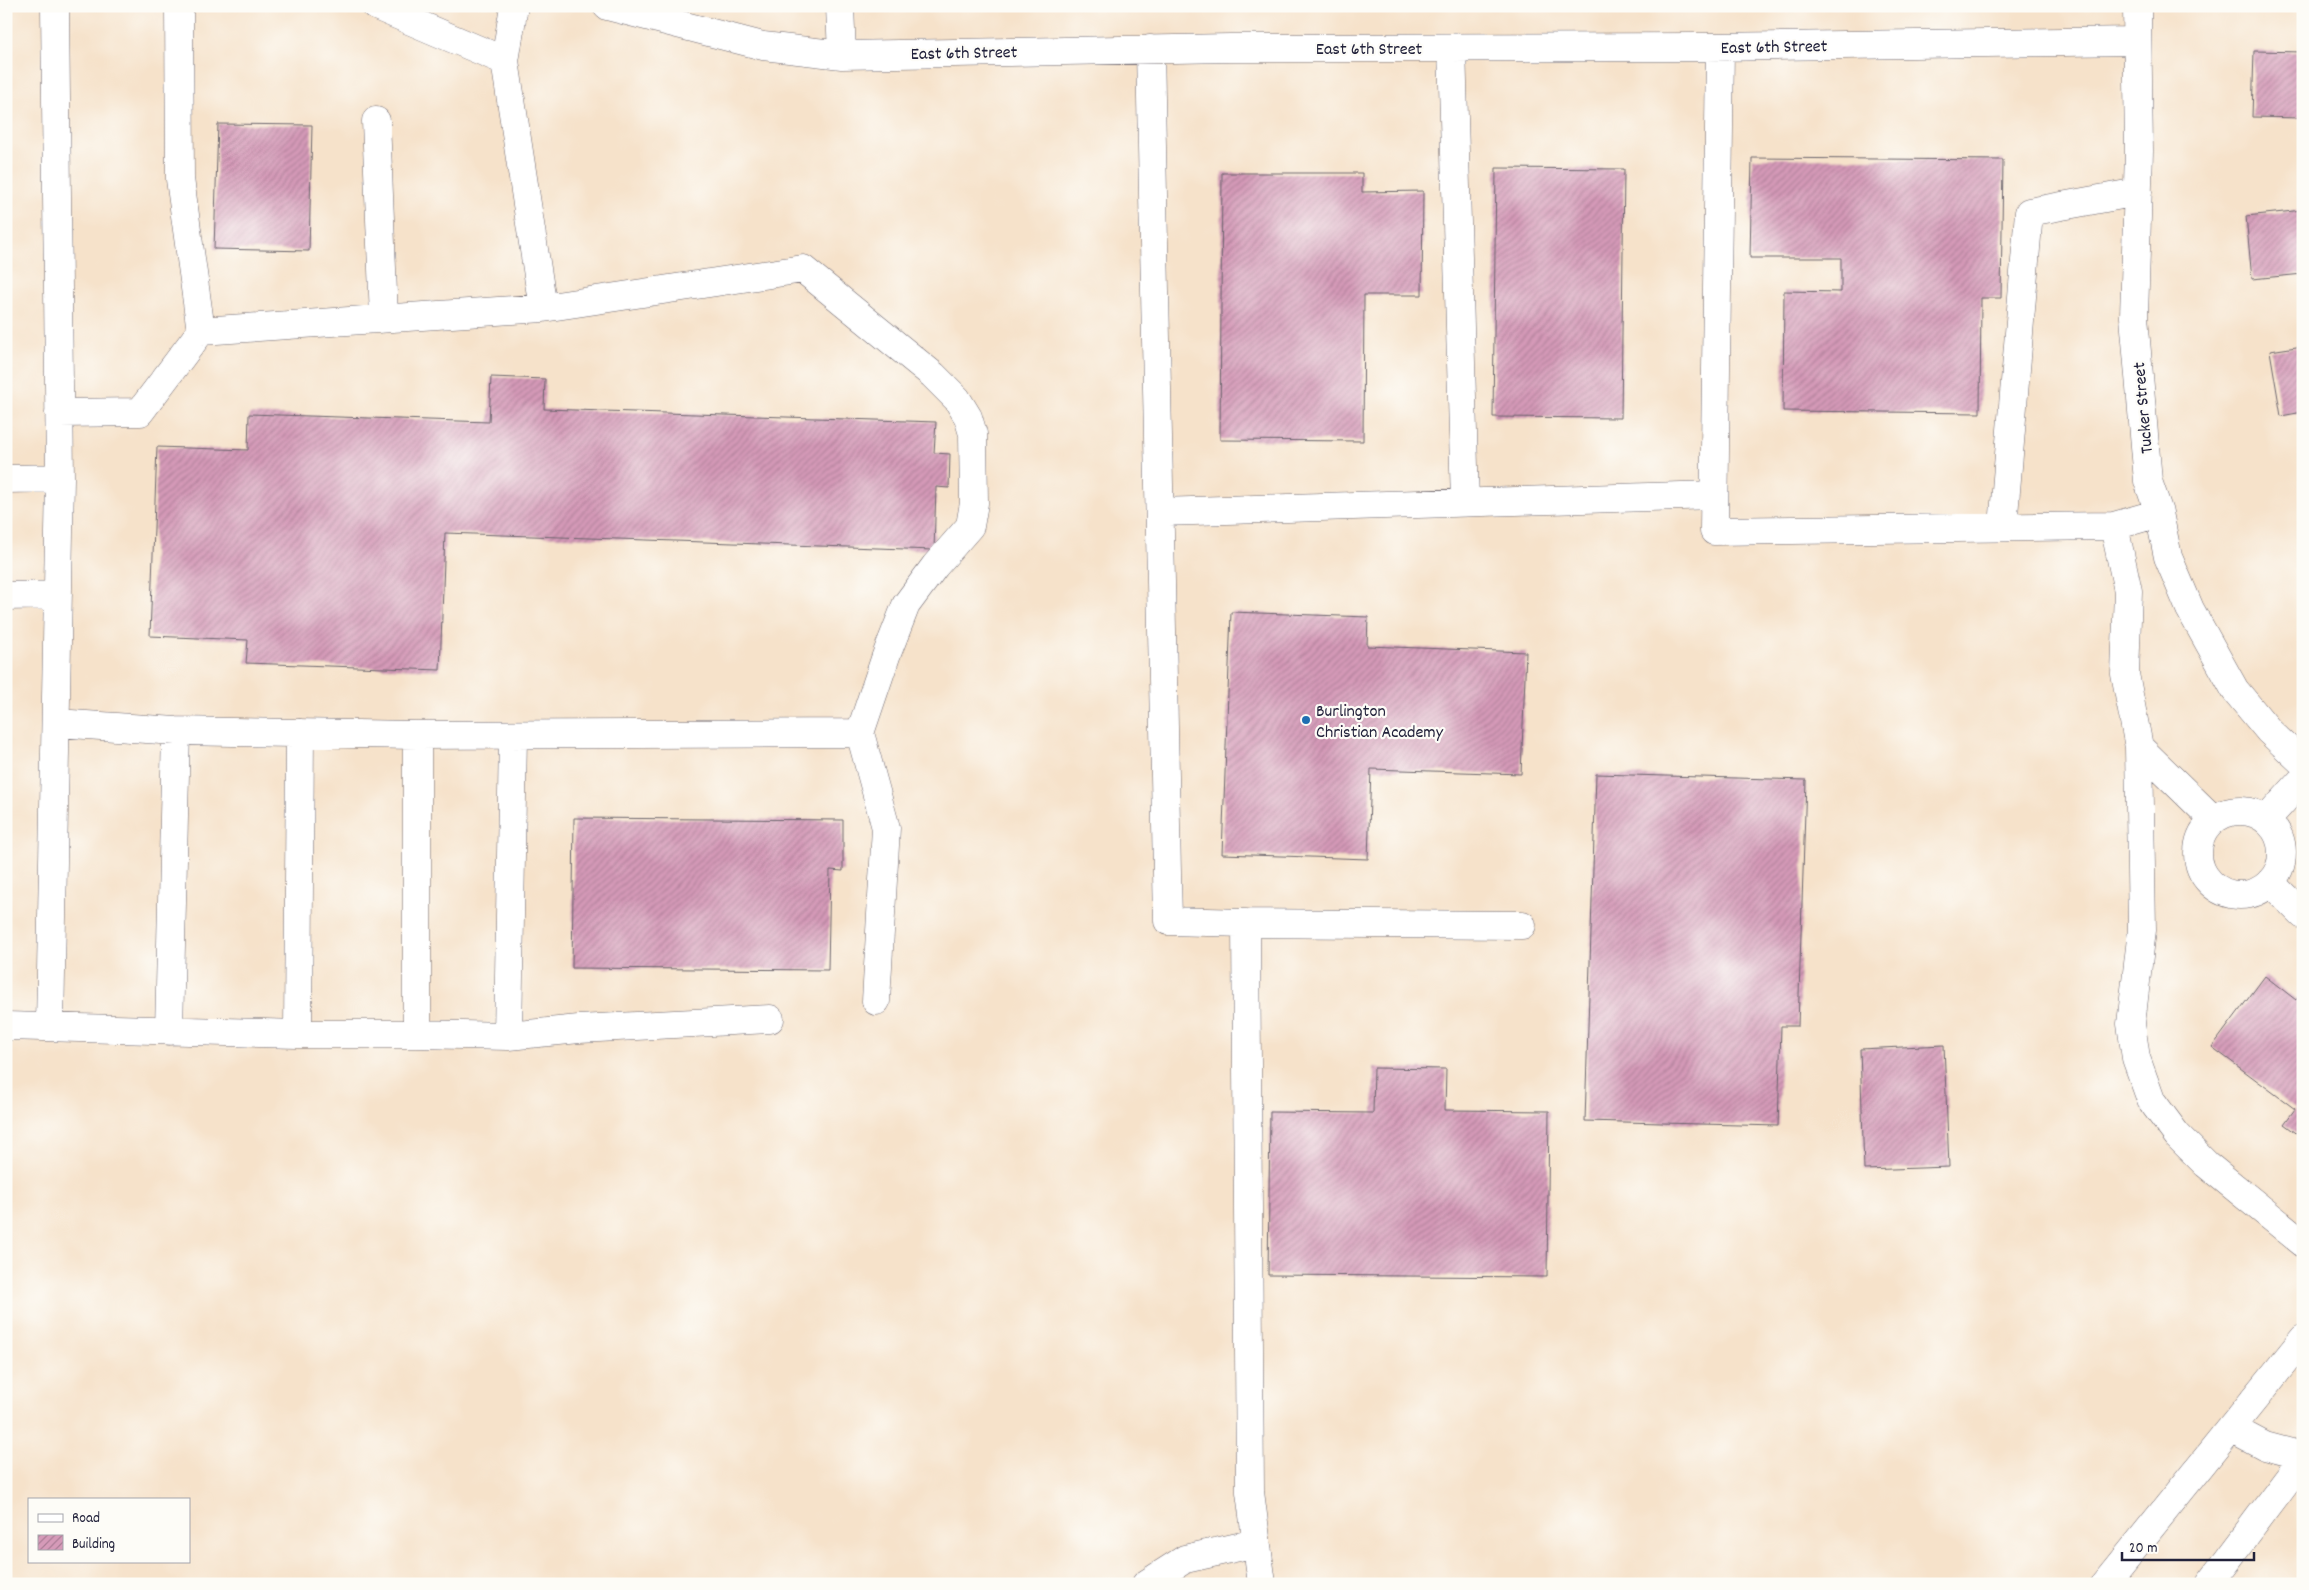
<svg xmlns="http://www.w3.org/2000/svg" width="2309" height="1590" font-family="Dekko,sans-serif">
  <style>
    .building { fill: url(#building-hatch) }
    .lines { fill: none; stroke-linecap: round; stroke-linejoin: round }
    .minor-casing { stroke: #6c656d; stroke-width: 29 }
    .minor { stroke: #fff; stroke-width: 28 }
    .poi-dot { fill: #1f6fb2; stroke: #fdfcf7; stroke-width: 2 }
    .labels { text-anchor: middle; stroke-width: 4.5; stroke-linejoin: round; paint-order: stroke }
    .street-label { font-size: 18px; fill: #22223b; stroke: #fdfcf7 }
    .poi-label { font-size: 18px; fill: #22223b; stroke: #fdfcf7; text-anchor: start }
  </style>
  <defs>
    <pattern id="building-hatch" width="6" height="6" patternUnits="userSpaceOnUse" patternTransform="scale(1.25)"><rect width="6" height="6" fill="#d59ab8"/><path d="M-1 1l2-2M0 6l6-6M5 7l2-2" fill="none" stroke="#ac7d97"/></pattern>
  </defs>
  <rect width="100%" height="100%" fill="#fdfcf7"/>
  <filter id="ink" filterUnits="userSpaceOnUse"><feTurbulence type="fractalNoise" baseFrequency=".02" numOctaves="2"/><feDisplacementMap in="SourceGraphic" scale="10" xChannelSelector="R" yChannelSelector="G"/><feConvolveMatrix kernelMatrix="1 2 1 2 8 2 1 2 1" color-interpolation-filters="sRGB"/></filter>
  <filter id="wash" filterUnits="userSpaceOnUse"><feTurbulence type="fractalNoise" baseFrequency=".0096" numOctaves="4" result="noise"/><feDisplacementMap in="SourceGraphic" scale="20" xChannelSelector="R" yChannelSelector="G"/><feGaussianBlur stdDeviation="1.12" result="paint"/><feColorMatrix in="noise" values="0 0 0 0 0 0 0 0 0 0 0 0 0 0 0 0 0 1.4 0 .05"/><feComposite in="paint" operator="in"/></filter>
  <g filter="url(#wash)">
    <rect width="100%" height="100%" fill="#f6e2ca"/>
    <g id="blocks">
      <path class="building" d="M2254,51L2303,52V118L2252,117Z
        M218,124L312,125L309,251L214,249Z
        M1752,158L2003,160L2001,298H1981L1980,413L1783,411L1784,291L1841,292V258H1750Z
        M1496,168L1624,169L1621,418L1493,417Z
        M1222,173H1362V192L1423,191L1422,295H1364L1363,441L1220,440Z
        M2303,210V274L2252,279L2246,216Z
        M2303,346V412L2281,416L2270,351Z
        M491,377L545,379L544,409L936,422L934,453L950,454L949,488L936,487L934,550L445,533L440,670L246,663L248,640L150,636L157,447L248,450L249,414L489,422Z
        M1231,612L1368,617L1367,646L1526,652L1521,774L1371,769L1368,859L1222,854Z
        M1596,774L1806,780L1798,1026H1781L1778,1126L1585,1121Z
        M574,818L843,820V871L830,870L828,970L572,968Z
        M2265,976L2296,1000L2303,991V1138L2284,1124L2295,1109L2212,1047Z
        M1944,1045L1949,1167L1864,1170L1860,1049Z
        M1374,1068L1446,1069L1445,1110L1549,1111L1547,1277L1268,1275L1270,1112L1373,1113Z"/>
    </g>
  </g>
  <g filter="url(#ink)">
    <use href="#blocks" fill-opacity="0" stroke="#6c656d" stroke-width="1"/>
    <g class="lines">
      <defs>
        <path id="minor" d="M179,6L180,179L201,331L543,308
          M607,6L763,46L842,55L1230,48L1706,47L2137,41
          M840,6L842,55
          M2137,6L2139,151L2134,317L2148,481L2159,513L2168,557L2190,609L2235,690L2269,731L2303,763
          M1720,47L1714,531L2114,526
          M1452,48L1465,502
          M1150,49L1168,921L1246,923L1250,1492L1262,1584
          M505,61L514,6
          M376,121L384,318
          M59,413L140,412L201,331
          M6,479L60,478
          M1160,512L1714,495
          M2003,527L2029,212L2138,192
          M6,596L58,595
          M56,723L176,731L417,735
          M860,733L886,828L876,1001
          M2139,747L2125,674L2128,591L2114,526L2159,513
          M2198 853a42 42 0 1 1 84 0a42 42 0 1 1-84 0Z
          M2214,820L2139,747L2142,930L2131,1024L2136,1058L2151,1100L2177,1135L2206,1164L2303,1243
          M2266,820L2303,779
          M2270,882L2303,915
          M1246,923L1522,925
          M6,1026L298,1034H417V735L860,733L886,656L906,605L935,566L970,526L974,503L973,434L968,417L957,399L933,375L803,269L543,308L505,61L376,6
          M50,1027L60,478L55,6
          M169,1031L176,731
          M298,1034L300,733
          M417,1034L508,1036L513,735
          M508,1036L579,1029L770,1019
          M2231,1428L2265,1446L2303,1456
          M1146,1584L1185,1559L1256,1543
          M2105,1584L2303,1339
          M2209,1584L2303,1459"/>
      </defs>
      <use href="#minor" class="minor-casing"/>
      <use href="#minor" class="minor"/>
    </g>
  </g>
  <circle class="poi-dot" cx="1306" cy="720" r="5"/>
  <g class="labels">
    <g class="street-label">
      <text transform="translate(1774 46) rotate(-1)" y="6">East 6th Street</text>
      <text x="1369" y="54">East 6th Street</text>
      <text transform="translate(964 52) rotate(-1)" y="6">East 6th Street</text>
      <text transform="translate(2142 408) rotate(-95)" y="6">Tucker Street</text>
    </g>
    <g class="poi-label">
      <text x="1316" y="716">Burlington<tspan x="1316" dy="21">Christian Academy</tspan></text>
    </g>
  </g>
  <rect width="2309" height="1590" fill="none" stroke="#fdfcf7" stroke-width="25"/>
  <rect x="28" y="1498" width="162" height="65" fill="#fdfcf7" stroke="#a5a5ac"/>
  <rect x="38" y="1514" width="25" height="8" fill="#ffffff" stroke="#a5a5ac"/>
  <text x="72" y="1522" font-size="15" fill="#22223b">Road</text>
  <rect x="38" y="1535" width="25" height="15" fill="url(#building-hatch)" stroke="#a5a5ac"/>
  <text x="72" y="1548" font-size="15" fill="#22223b">Building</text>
  <path d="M2122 1552v8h132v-8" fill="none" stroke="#22223b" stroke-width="2.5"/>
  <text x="2129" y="1552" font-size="15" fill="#22223b" stroke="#fdfcf7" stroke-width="4" paint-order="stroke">20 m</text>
</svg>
